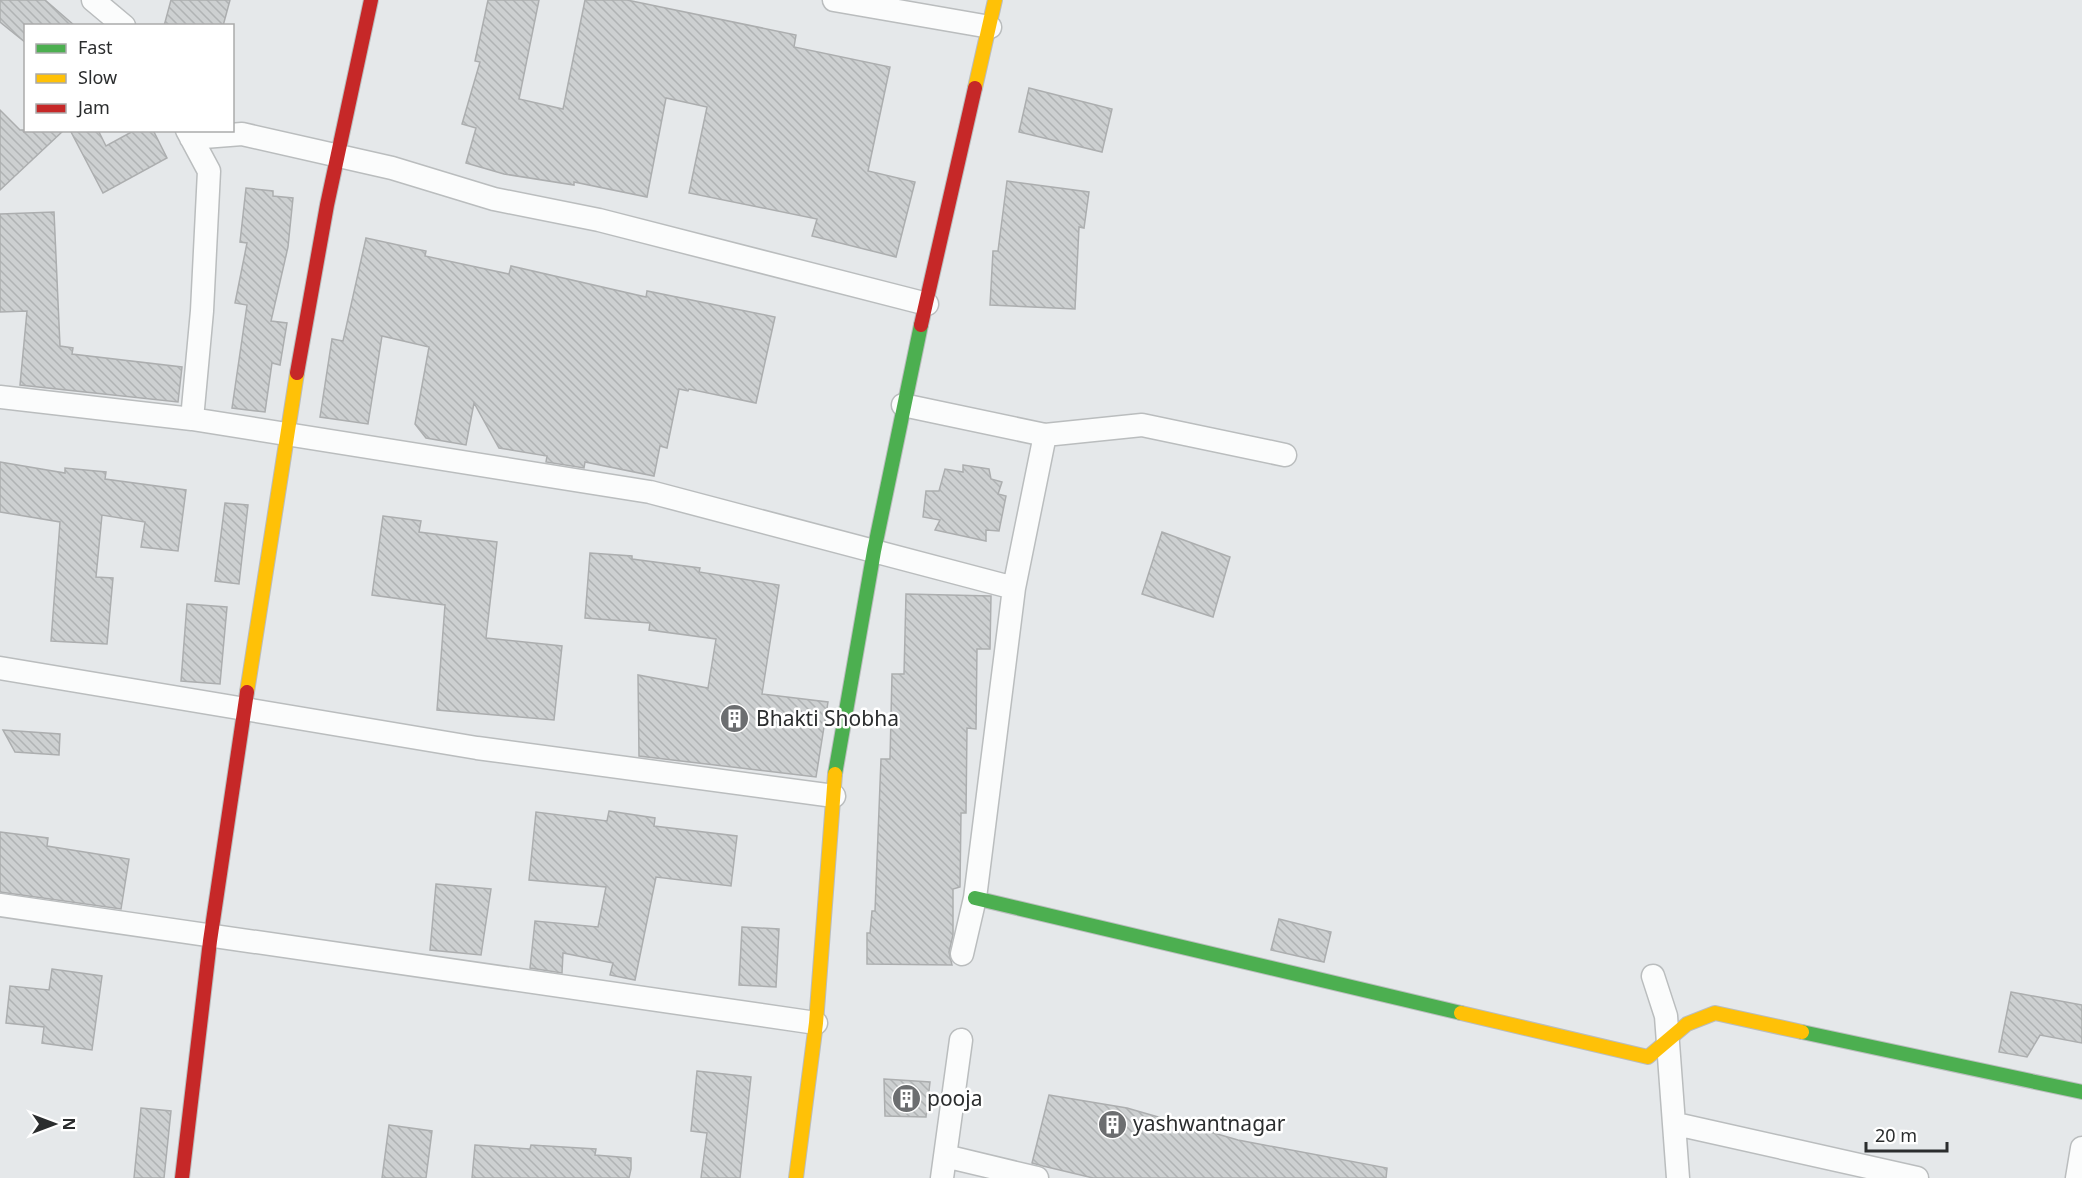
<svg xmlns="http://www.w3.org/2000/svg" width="2082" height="1178" font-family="'Noto Sans',sans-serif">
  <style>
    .building { fill: url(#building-back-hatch); stroke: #acaeaf; stroke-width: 1.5 }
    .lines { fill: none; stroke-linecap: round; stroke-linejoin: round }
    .street-casing { stroke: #babdbe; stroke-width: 25 }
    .fast-casing { stroke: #babdbe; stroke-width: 16 }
    .slow-casing { stroke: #babdbe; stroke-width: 16 }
    .jam-casing { stroke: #babdbe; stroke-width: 16 }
    .street { stroke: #fbfcfc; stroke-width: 22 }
    .fast { stroke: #4caf50; stroke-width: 14 }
    .slow { stroke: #ffc107; stroke-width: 14 }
    .jam { stroke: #c62828; stroke-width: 14 }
    .labels { text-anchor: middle; stroke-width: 5; stroke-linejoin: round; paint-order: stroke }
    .poi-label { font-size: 21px; fill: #2b2d2e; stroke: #fff; text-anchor: start }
  </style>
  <defs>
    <pattern id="building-back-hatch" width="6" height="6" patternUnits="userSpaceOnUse" patternTransform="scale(1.5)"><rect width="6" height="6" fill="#cdd0d1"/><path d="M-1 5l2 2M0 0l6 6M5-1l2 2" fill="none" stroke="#b0b3b4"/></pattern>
  </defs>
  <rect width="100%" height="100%" fill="#e5e8ea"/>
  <path class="building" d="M0,0H45L75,26H26V43L0,22Z
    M171,0H230L223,26H164Z
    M488,0H539L519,99L563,109L585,0H627L796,35L794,47L890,67L868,171L915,182L896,257L812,236L817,219L689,193L707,107L666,98L647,197L574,182V185L504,174L466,163L476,128L462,124L480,62L475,61Z
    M1029,88L1112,109L1102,152L1019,132Z
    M0,110L20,130H64L0,190Z
    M70,130H98L106,146L135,130H153L167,158L103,193Z
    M1007,181L1089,192L1084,228L1079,227L1075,309L990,305L993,251H998Z
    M246,188L273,191V196L293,198L288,247L271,321L287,323L280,365L272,363L265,412L232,408L247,305L235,303L247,243L240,242Z
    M54,212L60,346L73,348L72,354L182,367L178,402L20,385L27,311L0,312V214Z
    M366,238L426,251L425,256L509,274L511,266L646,297L647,291L775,317L756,403L689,389L688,391L679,389L667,448L660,446L654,476L585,462L584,468L546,462L547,456L499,448L474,403L466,445L426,438L415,424L429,347L382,336L368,424L320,417L332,339L343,341Z
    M0,462L65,473V468L106,472L105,479L186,490L178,551L141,547L145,522L102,515L96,577L113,578L107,644L51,641L60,522L0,512Z
    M963,465L989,469L991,479L1002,482L998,494L1006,496L999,531L986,530V541L935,530L940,520L923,517L926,491H939L945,469L963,472Z
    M225,503L248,505L239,584L215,581Z
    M383,516L421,521L419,532L497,542L486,638L562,646L554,720L437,710L445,605L372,595Z
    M1162,532L1230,557L1213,617L1142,594Z
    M590,553L632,556V559L700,568L699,572L779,585L762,694L828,702L816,777L639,756L638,675L708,688L716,639L649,630L650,623L585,618Z
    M906,594L991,596L990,649H977L976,729L967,728L966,813H961L960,887L953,889V935L949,952L952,965L867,964V933H870L872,911H875L881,759H890L892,674H904Z
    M187,604L227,607L220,684L181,681Z
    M3,730L60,734L59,755L15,752Z
    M609,811L655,818L654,826L737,836L731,886L656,877L635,980L610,975L613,963L563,953L562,973L530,968L535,921L598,927L606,887L529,880L536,812L607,821Z
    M0,832L48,838L47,846L129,859L121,909L0,892Z
    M436,884L491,889L481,955L430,950Z
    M1279,919L1331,932L1324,962L1271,950Z
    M742,927L779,929L776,987L739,985Z
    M52,969L102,976L92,1050L42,1043L44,1027L6,1023L10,986L49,990Z
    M2011,992L2082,1005V1043L2040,1035L2027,1057L1999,1052Z
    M697,1071L751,1077L740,1178H701L707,1133L691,1131Z
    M884,1079L930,1082L926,1117L885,1116Z
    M1049,1095L1127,1108L1238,1140L1387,1168L1386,1178H1093L1043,1166L1032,1163Z
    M141,1108L171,1111L164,1178H134Z
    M389,1125L432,1131L426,1178H382Z
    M475,1145L530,1149L531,1145L596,1149L595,1155L631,1158V1169L629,1178H472Z"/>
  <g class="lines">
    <defs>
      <path id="street" d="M93,0L124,26
        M834,0L990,27
        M187,130L209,171L202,311L192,419
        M191,138L242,134L392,168L494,199L599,220L927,304
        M0,397L192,419L650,492L1014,588
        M903,405L1045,435L1142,425L1285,455
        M0,668L477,748L834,796
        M0,905L816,1023
        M962,954L975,898L1014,588L1045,435
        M1653,976L1666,1016L1678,1178
        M1676,1124L1917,1178
        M945,1156L1037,1178
        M942,1178L961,1040
        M2077,1178L2082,1148"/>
      <path id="fast" d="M835,774L874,551L921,325
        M975,898L1461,1013
        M1802,1032L2082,1092"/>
      <path id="slow" d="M975,88L995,0
        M247,692L297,373
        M1461,1013L1648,1057L1687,1024L1715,1013L1802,1032
        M796,1178L816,1023L835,774"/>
      <path id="jam" d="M921,325L975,88
        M297,373L327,205L371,0
        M182,1178L210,941L247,692"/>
    </defs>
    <use href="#street" class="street-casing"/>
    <use href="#fast" class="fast-casing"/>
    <use href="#slow" class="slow-casing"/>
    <use href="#jam" class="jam-casing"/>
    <use href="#street" class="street"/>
    <use href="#fast" class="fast"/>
    <use href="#slow" class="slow"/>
    <use href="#jam" class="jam"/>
  </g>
  <defs>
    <symbol id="building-disc" viewBox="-11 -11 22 22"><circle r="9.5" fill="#6c6e70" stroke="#fff"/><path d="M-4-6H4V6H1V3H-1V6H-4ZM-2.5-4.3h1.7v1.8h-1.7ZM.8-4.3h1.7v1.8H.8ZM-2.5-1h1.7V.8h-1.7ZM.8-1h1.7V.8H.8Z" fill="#fff"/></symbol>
  </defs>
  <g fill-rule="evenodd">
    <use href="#building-disc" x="718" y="702" width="33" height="33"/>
    <use href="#building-disc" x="890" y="1082" width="33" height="33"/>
    <use href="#building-disc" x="1096" y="1108" width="33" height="33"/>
  </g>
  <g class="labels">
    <g class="poi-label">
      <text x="756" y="726">Bhakti Shobha</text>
      <text x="927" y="1106">pooja</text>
      <text x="1133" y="1131">yashwantnagar</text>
    </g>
  </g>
  <rect x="24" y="24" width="210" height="108" fill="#ffffff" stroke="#aaabab" stroke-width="1.5"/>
  <rect x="36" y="44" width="30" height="9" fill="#4caf50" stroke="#aaabab" stroke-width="1.5"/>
  <text x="78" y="54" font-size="18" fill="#2b2d2e">Fast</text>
  <rect x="36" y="74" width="30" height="9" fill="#ffc107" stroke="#aaabab" stroke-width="1.5"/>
  <text x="78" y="84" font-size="18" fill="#2b2d2e">Slow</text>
  <rect x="36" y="104" width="30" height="9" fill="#c62828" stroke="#aaabab" stroke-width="1.5"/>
  <text x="78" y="114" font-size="18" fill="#2b2d2e">Jam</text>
  <g transform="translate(54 1124) rotate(90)" stroke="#ffffff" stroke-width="4.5" paint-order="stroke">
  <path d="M0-4.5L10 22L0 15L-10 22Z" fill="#2b2d2e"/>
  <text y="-9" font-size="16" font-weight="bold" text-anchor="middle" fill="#2b2d2e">N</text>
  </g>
  <path d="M1866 1142v9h81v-9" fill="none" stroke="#2b2d2e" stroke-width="3"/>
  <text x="1875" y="1142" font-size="18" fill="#2b2d2e" stroke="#ffffff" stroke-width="4.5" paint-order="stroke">20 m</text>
</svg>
